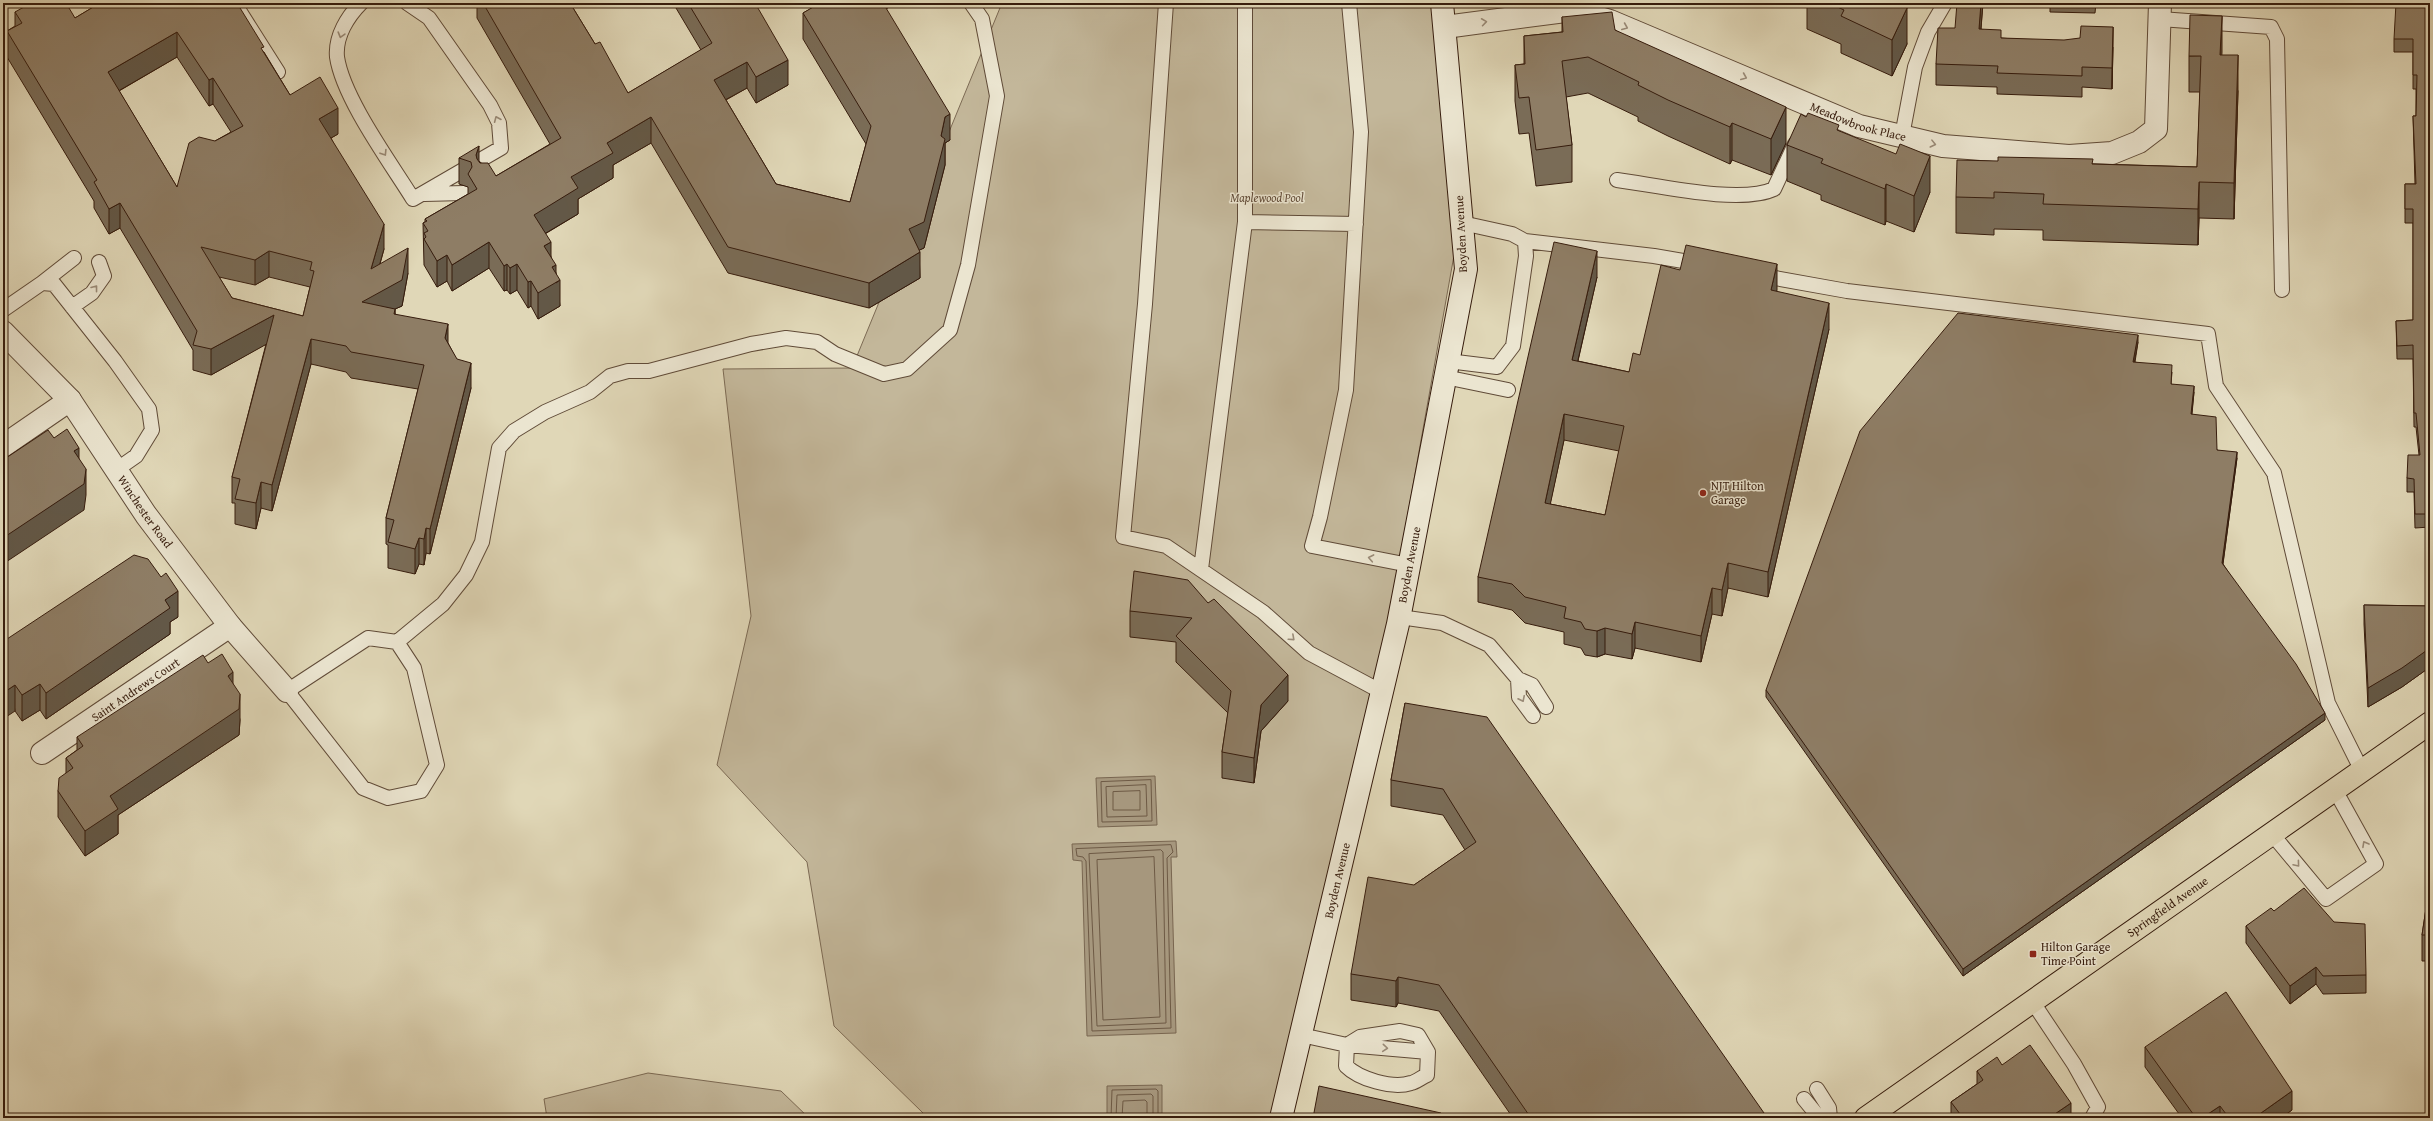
<svg xmlns="http://www.w3.org/2000/svg" width="2433" height="1121" font-family="'Gentium Book Plus',serif">
  <style>
    .green { fill: #c3b79a; stroke: #7c6a54 }
    .water { fill: #a6977d; stroke: #796650 }
    .lines { fill: none; stroke-linecap: round; stroke-linejoin: round }
    .shore { stroke: #6e5a45; stroke-width: 1 }
    .lane-casing { stroke: #604b38; stroke-width: 16 }
    .street-casing { stroke: #604b38; stroke-width: 24 }
    .secondary-casing { stroke: #361c0d; stroke-width: 24 }
    .primary-casing { stroke: #361c0d; stroke-width: 24 }
    .lane { stroke: #ebe5d0; stroke-width: 14 }
    .street { stroke: #ebe5d0; stroke-width: 22 }
    .secondary { stroke: #ebe5d0; stroke-width: 22 }
    .primary { stroke: #e0d7b7; stroke-width: 22 }
    .wall { fill: #7a6c57; stroke: #361c0d; fill-rule: evenodd }
    .shaded-wall { fill: #635847; stroke: #361c0d }
    .building { fill: #8e7d65; stroke: #361c0d; fill-rule: evenodd }
    .oneway { stroke: #9a8b78 }
    .poi-dot { fill: #8f2418; stroke: #ebe5d0; stroke-width: 1.5 }
    .labels { text-anchor: middle; stroke-width: 3; stroke-linejoin: round; paint-order: stroke }
    .street-label { font-size: 12px; fill: #361c0d; stroke: #ebe5d0 }
    .park-label { font-size: 12px; font-style: italic; fill: #604a37; stroke: #ebe5d0 }
    .poi-label { font-size: 12px; fill: #361c0d; stroke: #ebe5d0; text-anchor: start }
  </style>
  <rect width="100%" height="100%" fill="#e0d7b7"/>
  <filter id="stains"><feTurbulence type="fractalNoise" baseFrequency=".005" numOctaves="4"/><feColorMatrix values="0 0 0 0 .2 0 0 0 0 .09 0 0 0 0 .02 0 0 0 .5 -.17"/></filter>
  <radialGradient id="worn" r=".72"><stop offset=".6" stop-color="#630" stop-opacity="0"/><stop offset="1" stop-color="#630" stop-opacity=".3"/></radialGradient>
  <path class="green" d="M1002,3H1444L1463,205L1387,631L1278,1118H923V1113L834,1026L807,862L717,765L751,616L723,369L852,368Z
    M648,1073L781,1091L809,1118H547L544,1099Z"/>
  <path class="water" d="M1155,776L1157,825L1098,827L1096,778Z
    M1176,841L1177,857H1171L1176,1033L1087,1036L1082,861L1073,860L1072,844Z
    M1162,1085V1118H1107V1086Z"/>
  <g class="lines">
    <path class="shore" d="M1151,780L1152,821L1102,822L1101,782Z
      M1146,785L1147,816L1107,817L1106,787Z
      M1140,791V810H1113V792Z
      M1171,845L1173,852L1167,858L1171,1028L1092,1031L1086,861L1083,857L1077,856L1076,849Z
      M1161,850L1163,852L1166,1023L1097,1026L1089,854Z
      M1154,857L1160,1017L1103,1020L1097,860Z
      M1111,1118L1112,1090L1156,1089L1158,1091V1118
      M1116,1118L1117,1095L1151,1094L1153,1096V1118
      M1122,1118L1123,1101L1145,1100L1147,1102V1118"/>
    <defs>
      <path id="lane" d="M237,3L240,12L278,72
        M361,3C348,16 335,36 337,57C343,98 390,162 413,199L501,148L499,123L490,105L429,18L407,3
        M1166,3L1145,304L1123,537L1166,546L1263,612L1309,653L1382,692
        M1245,3V222L1356,224
        M1349,3L1361,132L1346,390L1320,517L1312,546L1409,565
        M2160,19L2271,27L2277,39L2282,290
        M1902,136L1915,67L1928,32L1945,3
        M1617,180C1656,185 1740,205 1774,189L1795,144
        M424,194L464,193
        M1525,241L1654,256L1701,264
        M1758,275L1847,291L2208,334L2216,386L2274,473L2328,703L2362,771
        M42,283L74,258
        M72,307L92,293L104,276L99,262
        M3,310L42,283L54,284L115,361L149,409L152,430L136,456L116,470
        M1448,361L1497,367L1513,346L1526,256L1525,241L1512,234L1462,223
        M1445,377L1508,390
        M1201,569L1245,222
        M1400,617L1442,623L1489,645L1518,679L1532,685L1546,707
        M368,638L397,642L414,668L437,765L421,791L388,798L363,788L287,691Z
        M397,642L443,604L466,575L482,542L499,448L514,431L545,412L590,392L610,376L628,371H649L751,344L786,338L817,342L835,354L884,374L907,369L950,330L968,265L997,96L982,19L971,3
        M1518,679L1519,697L1533,716
        M2272,834L2326,899L2376,864L2335,790
        M2032,1001L2074,1064L2098,1107L2092,1118
        M1400,1031L1418,1035L1428,1052L1427,1075C1422,1077 1416,1082 1411,1083C1392,1089 1359,1079 1346,1066L1347,1045L1360,1037Z
        M1301,1035L1347,1045L1428,1052
        M1817,1089L1829,1108L1830,1118
        M1804,1099L1818,1116L1826,1118"/>
      <g id="street">
        <path id="s1" d="M1445,27L1573,10L1610,21L1859,126L1943,146L2069,156L2112,153L2139,142L2156,129L2160,3"/>
        <path id="s2" d="M3,332L70,400L146,515L230,626L287,691"/>
        <path d="M3,446L70,400"/>
        <path id="s3" d="M42,753L230,626"/>
      </g>
      <g id="secondary">
        <path id="s4" d="M1281,1118L1398,624L1466,269L1442,3"/>
      </g>
      <g id="primary">
        <path id="s5" d="M1866,1118L2430,723"/>
      </g>
    </defs>
    <use href="#lane" class="lane-casing"/>
    <use href="#street" class="street-casing"/>
    <use href="#secondary" class="secondary-casing"/>
    <use href="#primary" class="primary-casing"/>
    <use href="#lane" class="lane"/>
    <use href="#street" class="street"/>
    <use href="#secondary" class="secondary"/>
    <use href="#primary" class="primary"/>
  </g>
  <path class="wall" d="M100,3L264,52L290,95L338,134L331,138L384,249L380,264L408,273L402,306L395,309V314L448,343L471,388L430,554L426,553L424,565L419,564L415,574L388,568V545L386,544V518L418,389L351,378L346,372L311,364L272,511L261,508L256,529L235,524V503H232V477L266,344L211,375L193,370V350L120,228L109,234L94,208V201L7,57V31L15,26V12L49,7L75,18ZM177,57L209,106L213,104L231,132L215,141L177,187L119,91ZM219,277L255,285L269,277L310,287L303,316L232,298Z
    M477,3H571H570L595,44L628,93L701,50L673,3H755L788,85L756,103L747,88L726,100L776,184L850,202L866,144L803,39V13L812,8V3H895L886,9L950,140L945,143V165L924,248L919,250L920,278L869,308L728,273L651,143L613,165V178L578,199V214L545,234L551,257L556,273L560,306L538,319L531,306L528,308L517,290L510,294L507,290L504,291L489,268L452,291L447,281L437,287L424,265L423,223L425,222V219L468,194V187L459,184V158L479,161L496,176L550,144L477,18Z
    M1807,3H1897L1907,44L1892,76L1841,53V44L1807,29Z
    M1983,3L1981,29L2001,38L2113,47L2112,89L2082,87V97L1997,94V87L1936,85V64L1955,28Z
    M2050,3H2096L2095,13L2050,12Z
    M2199,3H2254V6L2199,4Z
    M2430,3V527L2415,528L2414,492H2407V478L2419,455L2416,427H2414L2413,359H2397L2396,321L2413,320V223H2405V184H2415L2413,116H2416V89H2413V52H2394V39Z
    M1562,17L1615,30L1786,143L1771,175L1732,160L1730,164L1668,136L1638,121V117L1588,93L1566,97L1572,145V182L1536,186L1529,133L1519,134L1515,101V65L1524,64V36L1562,32Z
    M2221,55L2238,91L2234,219L2199,218L2198,245L2043,240V230L1994,229V235L1956,233V197L1998,161L2197,167L2200,92H2189V56Z
    M1839,131L1930,192L1914,232L1886,221L1885,225L1821,200V195L1787,181V145Z
    M1597,277L1578,361L1629,372L1640,355L1777,290L1776,291L1829,329L1768,597L1728,588L1722,616L1712,614L1701,662L1635,648L1632,659L1605,654L1597,657L1585,655L1581,648L1564,644V632L1525,623L1512,610L1478,602V577ZM1564,440L1619,451L1605,515L1550,504Z
    M2138,342L2135,362L2172,372L2171,384L2194,392L2192,414L2217,450L2237,458L2223,564L2325,720L1963,976L1766,697V690Z
    M1208,603L1288,701L1261,731L1254,783L1222,778V752L1228,713L1176,662V642L1130,637V611Z
    M2364,605L2430,606V667L2402,687L2368,707L2364,624Z
    M178,617L170,622V634L46,719L40,710L22,721L15,711L4,641Z
    M233,684L240,720L239,735L118,815V834L85,856L58,817V791L66,773V758L77,750V737Z
    M1405,703L1764,1118H1513L1439,1011L1398,1003L1396,1007L1351,1000V974L1414,885L1465,850L1443,815L1391,806V780Z
    M2429,762H2430V799L2429,788Z
    M2430,882V961H2422V935Z
    M2274,911L2366,975V993L2323,994L2316,984L2290,1004L2246,943V926Z
    M2145,1047L2292,1110L2281,1118H2182L2145,1067Z
    M2002,1065L2071,1118H1951V1102L1977,1084V1071Z"/>
  <path class="shaded-wall" d="M875,3H895L875,16Z
    M1981,3H1983L1979,50V29Z
    M1907,8V44L1892,76V40Z
    M2222,16V52L2220,91V55Z
    M2113,27V47L2112,89V68Z
    M177,32V57L108,97V72Z
    M2238,55V91L2234,219V183Z
    M788,60V85L756,103V77Z
    M747,62V88L714,106V80Z
    M213,78V104L209,106V80Z
    M1786,107V143L1771,175V139Z
    M338,108V134L319,145V119Z
    M950,114V140L945,143V165L924,248L909,255V229L941,136L945,117Z
    M651,117V143L613,165V178L578,199V214L534,240V215L571,177L607,143Z
    M1732,123V160L1730,164V127Z
    M479,146V172L476,155Z
    M1930,156V192L1914,232V196Z
    M2199,182V218L2198,245V209Z
    M1886,184V221L1885,225V189Z
    M120,203V228L109,234V209Z
    M384,224V249L371,295V269Z
    M489,242V268L452,291V265Z
    M551,242V268L544,246Z
    M408,248V273L402,306L395,309V334L362,302Z
    M269,251V277L255,285V260Z
    M1597,251V277L1572,386V360Z
    M920,252V278L869,308V283Z
    M447,255V281L437,287V261Z
    M507,264V290L504,291V266Z
    M517,264V290L510,294V268Z
    M1777,264V290L1771,316V290Z
    M556,265V283L560,280V306L538,319V293L552,267Z
    M531,281V306L528,308V282Z
    M1829,303V329L1768,597V572Z
    M274,315V340L211,375V349Z
    M448,324V349L445,338Z
    M2138,335V342L2133,369V362Z
    M311,339V364L272,511V485Z
    M471,363V388L430,554V529Z
    M3,376H4V401L3,402Z
    M2194,386V392L2191,420V414Z
    M1564,414V440L1545,529V503Z
    M79,448V473L74,451Z
    M2237,452V458L2222,570V563Z
    M86,469V495L84,510L3,564V538Z
    M261,482V508L256,529V503Z
    M426,528V553L424,565V539Z
    M419,538V564L415,574V549Z
    M1728,563V588L1722,616V590Z
    M1712,588V614L1701,662V636Z
    M178,591V617L170,622V634L46,719V693L165,600Z
    M1635,622V648L1632,659V634Z
    M1605,628V654L1597,657V631Z
    M2430,648V667L2402,687L2368,707V688Z
    M233,672V698L228,676Z
    M1288,675V701L1261,731L1254,783V758L1261,705Z
    M40,684V710L22,721V695Z
    M15,685V711L3,719V693Z
    M240,694V720L239,735L118,815V834L85,856V831L110,796Z
    M2325,713V720L1963,976V969Z
    M2316,967V984L2290,1004V986Z
    M1398,977V1003L1396,1007V981Z
    M2292,1091V1110L2281,1118H2254Z
    M2071,1103V1118H2049Z
    M2220,1106V1118H2202Z
    M1764,1113V1118H1756Z"/>
  <path class="building" d="M31,3H47L49,7L55,3H66L75,18L100,3H237L264,47L261,48L290,95L320,77L338,108L319,119L384,224L371,269L408,248L402,280L362,302L395,309L394,314L448,324L445,338L457,359L471,363L430,529L426,528L424,539L419,538L415,549L388,542L394,520L386,518L424,365L351,352L346,346L311,339L272,485L261,482L256,503L235,499L240,479L232,477L274,315L211,349L193,345L197,331L120,203L109,209L94,182L97,180L7,31L22,23L15,12ZM177,32L209,80L213,78L243,126L215,141L199,137L189,143L177,187L108,72ZM201,247L255,260L269,251L312,262L310,270L314,271L303,316L232,298Z
    M483,3H570L595,44L600,42L628,93L712,43L688,3H755L788,60L756,77L747,62L714,80L776,184L850,202L871,126L803,13L820,3H883L950,114L945,117L941,136L945,139L924,222L909,229L920,252L869,283L728,247L651,117L607,143L613,153L571,177L578,188L534,215L551,242L544,246L556,265L552,267L560,280L538,293L531,281L528,282L517,264L510,268L507,264L504,266L489,242L452,265L447,255L437,261L424,239L426,237L424,233L428,231L423,223L427,221L425,219L477,189L468,174L472,167L471,162L459,158L479,146L476,155L477,159L480,163H488L496,176L561,138Z
    M1829,3H1897L1907,8L1892,40L1841,16L1844,10Z
    M1957,3H1981L1979,29L2001,30V38L2064,40L2080,38L2081,26L2113,27L2112,68L2082,67V76L1997,73L1998,66L1936,64L1938,28H1955Z
    M2396,3H2430V514H2415L2414,479L2407,478L2408,455H2420L2416,413H2414L2413,345L2397,346L2396,321L2413,320V209H2405V184H2416L2413,116H2416L2417,75H2413V39H2394Z
    M1612,12L1615,30L1786,107L1771,139L1732,123L1730,127L1668,100L1638,85L1639,82L1588,57L1562,61L1572,145L1536,150L1529,97L1519,98L1515,65L1525,64L1524,36L1563,32L1562,17Z
    M2190,15L2222,16L2220,55H2238L2234,183L2199,182L2198,209L2043,204L2044,194L1994,192V198L1956,197L1957,160L1998,161V157L2093,159L2092,164L2197,167L2201,56H2189Z
    M1808,113L1839,125L1837,130L1896,154L1900,144L1930,156L1914,196L1886,184L1885,189L1821,163L1823,159L1787,145L1801,114L1806,117Z
    M1554,242L1597,251L1572,360L1629,372L1633,353L1640,355L1661,265L1680,270L1686,245L1777,264L1771,290L1829,303L1768,572L1728,563L1722,590L1712,588L1701,636L1635,622L1632,634L1605,628L1597,631L1585,629L1581,622L1564,618L1566,607L1525,597L1512,584L1478,577ZM1564,414L1624,426L1605,515L1545,503Z
    M1958,313L2138,335L2133,362L2172,365L2171,384L2194,386L2191,414L2216,417L2217,450L2237,452L2222,563L2296,664L2325,713L1963,969L1766,690L1860,431Z
    M67,429L79,448L74,451L86,469L84,484L3,538V460L48,430L54,438Z
    M134,555L148,559L161,577L166,573L178,591L165,600L170,608L46,693L40,684L22,695L15,685L3,693V639L4,641Z
    M1134,571L1188,580L1208,603L1214,599L1288,675L1261,705L1254,758L1222,752L1231,691L1176,636L1192,618L1130,611Z
    M2364,605L2430,606V648L2402,668L2368,688Z
    M222,654L233,672L228,676L240,694L239,709L110,796L118,809L85,831L58,791L59,778L73,768L66,758L83,746L77,737L203,655L208,663Z
    M1405,703L1487,717L1764,1113L1756,1118H1531L1439,985L1398,977L1396,981L1351,974L1368,877L1414,885L1476,842L1443,789L1391,780Z
    M2429,762H2430V773Z
    M2430,882V935H2422Z
    M2304,888L2334,922L2365,924L2366,975L2323,976L2316,967L2290,986L2246,926L2271,908L2274,911Z
    M2226,992L2292,1091L2254,1118H2229L2220,1106L2202,1118H2196L2145,1047Z
    M2030,1045L2071,1103L2049,1118H1963L1951,1102L1983,1080L1977,1071L1997,1057L2002,1065Z
    M1319,1086L1441,1113L1444,1118H1313Z"/>
  <defs><path id="oneway-chevron" d="M-2-3.5L2.5 0L-2 3.5" fill="none" stroke-width="1.6" stroke-linecap="round" stroke-linejoin="round"/></defs>
  <g class="oneway">
    <use href="#oneway-chevron" transform="translate(1484 22) rotate(-8)"/>
    <use href="#oneway-chevron" transform="translate(1625 27) rotate(23)"/>
    <use href="#oneway-chevron" transform="translate(341 35) rotate(106)"/>
    <use href="#oneway-chevron" transform="translate(1744 77) rotate(23)"/>
    <use href="#oneway-chevron" transform="translate(497 119) rotate(-113)"/>
    <use href="#oneway-chevron" transform="translate(1933 144) rotate(14)"/>
    <use href="#oneway-chevron" transform="translate(384 153) rotate(58)"/>
    <use href="#oneway-chevron" transform="translate(95 288) rotate(-52)"/>
    <use href="#oneway-chevron" transform="translate(1371 558) rotate(-169)"/>
    <use href="#oneway-chevron" transform="translate(1292 638) rotate(42)"/>
    <use href="#oneway-chevron" transform="translate(1522 699) rotate(64)"/>
    <use href="#oneway-chevron" transform="translate(2365 844) rotate(-119)"/>
    <use href="#oneway-chevron" transform="translate(2297 864) rotate(50)"/>
    <use href="#oneway-chevron" transform="translate(1385 1048) rotate(5)"/>
  </g>
  <g class="poi-dot">
    <circle cx="1703" cy="493" r="4"/>
    <rect x="2029" y="950" width="8" height="8" rx="2"/>
  </g>
  <g class="labels">
    <g class="street-label">
      <text dy="4" stroke="none"><textPath href="#s1" startOffset="436">Meadowbrook Place</textPath></text>
      <text transform="translate(1461 234) rotate(-93)" y="4">Boyden Avenue</text>
      <text dy="4" stroke="none"><textPath href="#s2" startOffset="230">Winchester Road</textPath></text>
      <text dy="4" stroke="none"><textPath href="#s4" startOffset="568">Boyden Avenue</textPath></text>
      <text dy="4" stroke="none"><textPath href="#s3" startOffset="113">Saint Andrews Court</textPath></text>
      <text dy="4" stroke="none"><textPath href="#s4" startOffset="244">Boyden Avenue</textPath></text>
      <text dy="4" stroke="none"><textPath href="#s5" startOffset="368">Springfield Avenue</textPath></text>
    </g>
    <g class="park-label">
      <text x="1267" y="202">Maplewood Pool</text>
    </g>
    <g class="poi-label">
      <text x="1711" y="490">NJT Hilton<tspan x="1711" dy="14">Garage</tspan></text>
      <text x="2041" y="951">Hilton Garage<tspan x="2041" dy="14">Time Point</tspan></text>
    </g>
  </g>
  <rect width="2433" height="1121" fill="none" stroke="#e0d7b7" stroke-width="16"/>
  <rect x="4" y="4" width="2425" height="1113" fill="none" stroke="#361c0d" stroke-width="2"/>
  <rect x="8" y="8" width="2417" height="1105" fill="none" stroke="#361c0d"/>
  <rect width="100%" height="100%" filter="url(#stains)"/>
  <rect width="100%" height="100%" fill="url(#worn)"/>
</svg>
